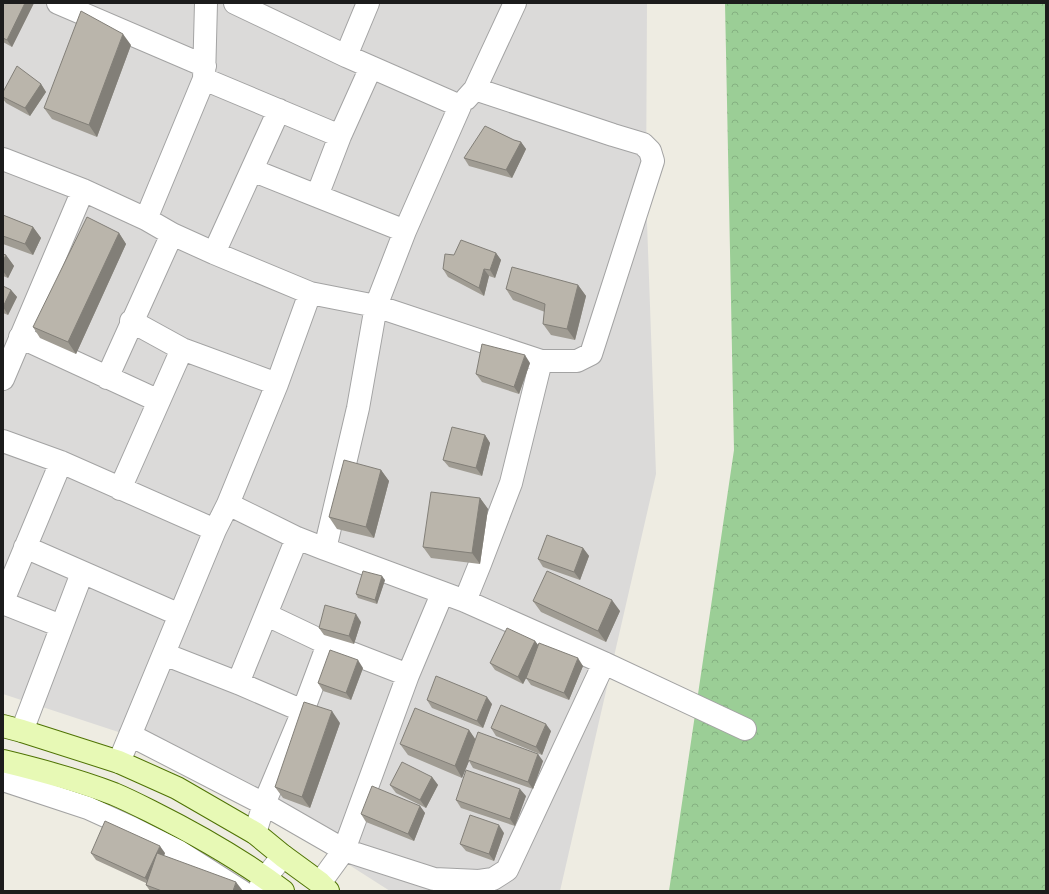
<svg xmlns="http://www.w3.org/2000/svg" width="1049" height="894" font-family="'Roboto Condensed',sans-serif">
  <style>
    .residential { fill: #dbdad9 }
    .forest { fill: url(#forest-crowns) }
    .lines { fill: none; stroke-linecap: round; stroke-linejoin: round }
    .street-casing { stroke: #a3a3a3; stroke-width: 24 }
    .secondary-casing { stroke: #4f7304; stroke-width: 24 }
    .street { stroke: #fff; stroke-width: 22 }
    .secondary { stroke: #e7f9b5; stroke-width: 22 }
    .wall { fill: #a09c93 }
    .shaded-wall { fill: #827f78 }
    .building { fill: #bab5ab; stroke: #827f78 }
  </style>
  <defs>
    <pattern id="forest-crowns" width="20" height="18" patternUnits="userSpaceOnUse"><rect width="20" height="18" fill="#9bce96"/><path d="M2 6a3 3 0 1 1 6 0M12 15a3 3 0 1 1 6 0" fill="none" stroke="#85b081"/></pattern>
  </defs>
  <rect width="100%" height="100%" fill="#eeece2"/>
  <path class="residential" d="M3,3H647L646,194L656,474L560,891H390L164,747L3,694Z"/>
  <path class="forest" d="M725,3H1046V891H669L734,450Z"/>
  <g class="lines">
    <defs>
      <path id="street" d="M58,3L205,66
        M235,3L346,56L460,106L405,231L376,306L358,408L325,549L465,601L604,663L745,729
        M346,56L368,3
        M371,67L340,136L317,196L405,231
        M204,79L340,136
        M466,99L475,89L515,3
        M3,159L83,190
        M252,170L317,196
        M146,219L204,79L206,3
        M214,253L279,110
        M131,321L182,349L277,384
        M20,337L159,401
        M107,378L172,234
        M3,379L83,190L146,219L172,234L214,253L310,293L376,306L541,361H577L591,354L653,161L650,151L643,144L613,135L475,89
        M3,441L61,462L215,530L228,504L297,538L325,549
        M120,489L182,349
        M228,504L277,384L310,293
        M25,547L180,615
        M3,601L61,462
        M465,601L480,564L511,483L541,361
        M3,603L61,626
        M267,615L328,644L408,675
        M164,654L238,683L303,711
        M238,683L297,538
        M22,731L82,573
        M130,735L264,804L344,850L434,879L479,881L493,879L507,870L604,663
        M119,762L215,530
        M3,780L88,808L132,828L178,851L241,891
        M255,833L264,804L303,711L328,644
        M320,883L344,850L408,675L442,594
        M258,891L265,878L283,856"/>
      <path id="secondary" d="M3,726L22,731L119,762L177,788L255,833L283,856L320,883L328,891
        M3,761C40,770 78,780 114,794C126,799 138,805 150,811C196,834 242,860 283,891"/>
    </defs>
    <use href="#street" class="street-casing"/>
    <use href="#secondary" class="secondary-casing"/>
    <use href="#street" class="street"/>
    <use href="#secondary" class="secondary"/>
  </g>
  <path class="wall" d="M3,3H34L12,47L3,42Z
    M131,45L97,137L52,119L44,108Z
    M41,84L46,92L30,116L6,103L3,99V92Z
    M514,140L521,142L526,149L512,178L469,166L464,158Z
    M3,215L33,227L41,238L33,255L3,244Z
    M119,233L126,244L76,354L40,338L33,327Z
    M496,253L501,260L495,278L489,276L484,296L448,277L443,269L454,255Z
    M3,254L6,255L14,266L8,278L3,276Z
    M578,285L586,296L575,340L551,335L543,324L545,312L513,300L506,289Z
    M3,286L11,290L17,297L8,315L3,313Z
    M530,363L519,394L482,382L476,374Z
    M485,435L490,443L482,476L449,467L443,460Z
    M381,470L389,481L374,538L337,529L329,517Z
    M480,498L488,509L480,564L431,558L423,547Z
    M583,548L589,556L580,580L543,567L538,559Z
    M385,580L377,604L358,598L356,594Z
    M533,601L620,611L606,642L541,612Z
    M361,622L354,644L324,635L319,628Z
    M535,641L538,645L583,666L569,700L531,685L526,678L523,684L495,670L490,663Z
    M363,668L351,700L323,691L318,683Z
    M427,700L492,704L483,728L432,708Z
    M340,723L310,808L283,798L275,787Z
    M491,728L551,731L542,755L496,736Z
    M469,730L476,740L543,761L533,789L473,768L469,761L462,778L408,755L400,744Z
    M432,777L438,785L426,808L396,793L390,785Z
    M526,796L515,826L461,808L456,800Z
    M420,806L425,813L414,841L366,822L361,814Z
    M504,833L494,861L466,851L460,844Z
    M91,853H165L164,856L243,891H150L146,885V883L96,860Z"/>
  <path class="shaded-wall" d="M25,3H34L12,47L7,40Z
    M123,34L131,45L97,137L89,125Z
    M41,84L46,92L30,116L25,108Z
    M521,142L526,149L512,178L506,170Z
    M33,227L41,238L33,255L25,244Z
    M119,233L126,244L76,354L68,342Z
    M496,253L501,260L495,278L490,270Z
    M6,255L14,266L8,278L3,271V261Z
    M484,269L489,276L484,296L479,288Z
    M578,285L586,296L575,340L567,329Z
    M11,290L17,297L8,315L3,307Z
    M525,355L530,363L519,394L514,387Z
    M485,435L490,443L482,476L476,468Z
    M381,470L389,481L374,538L366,527Z
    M480,498L488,509L480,564L472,553Z
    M583,548L589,556L580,580L574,572Z
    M382,576L385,580L377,604L375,600Z
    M612,600L620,611L606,642L598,631Z
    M356,614L361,622L354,644L349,636Z
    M535,641L541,649L523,684L518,677Z
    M578,658L583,666L569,700L564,693Z
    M358,660L363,668L351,700L346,693Z
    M487,697L492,704L483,728L477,721Z
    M332,711L340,723L310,808L302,797Z
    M546,724L551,731L542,755L536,747Z
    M469,730L477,742L468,760L469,761L462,778L455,766Z
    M538,754L543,761L533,789L528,782Z
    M432,777L438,785L426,808L420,800Z
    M520,789L526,796L515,826L510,819Z
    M420,806L425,813L414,841L408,834Z
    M499,825L504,833L494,861L489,854Z
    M160,846L165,853L151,885L145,878Z
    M236,882L243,891H233Z"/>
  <path class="building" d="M3,3H25L7,40L3,38Z
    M81,11L123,34L89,125L44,108Z
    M17,66L41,84L25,108L3,97V92Z
    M485,126L514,140L521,142L506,170L464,158Z
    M3,215L33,227L25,244L3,236Z
    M87,217L119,233L68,342L33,327Z
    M461,240L496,253L490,270L484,269L479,288L443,269L445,254L454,255Z
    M3,254L6,255L3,261Z
    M512,267L578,285L567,329L543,324L545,304L506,289Z
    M3,286L11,290L3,307Z
    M482,344L525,355L514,387L476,374Z
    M452,427L485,435L476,468L443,460Z
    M344,460L381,470L366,527L329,517Z
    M431,492L480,498L472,553L423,547Z
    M547,535L583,548L574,572L538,559Z
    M363,571L382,576L375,600L356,594Z
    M547,571L612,600L598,631L533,601Z
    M325,605L356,614L349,636L319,628Z
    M507,628L535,641L518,677L490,663Z
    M539,643L578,658L564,693L526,678Z
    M330,650L358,660L346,693L318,683Z
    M436,676L487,697L477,721L427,700Z
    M304,702L332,711L302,797L275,787Z
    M501,705L546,724L536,747L491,728Z
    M415,708L469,730L455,766L400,744Z
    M478,732L538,754L528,782L468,760Z
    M402,762L432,777L420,800L390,785Z
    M466,770L520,789L510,819L456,800Z
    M372,786L420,806L408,834L361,814Z
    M470,815L499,825L489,854L460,844Z
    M105,821L160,846L145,878L91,853Z
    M157,853L236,882L233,891H162L146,885Z"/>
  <rect width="1049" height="894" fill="none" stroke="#1c1c1c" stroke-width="8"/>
</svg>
